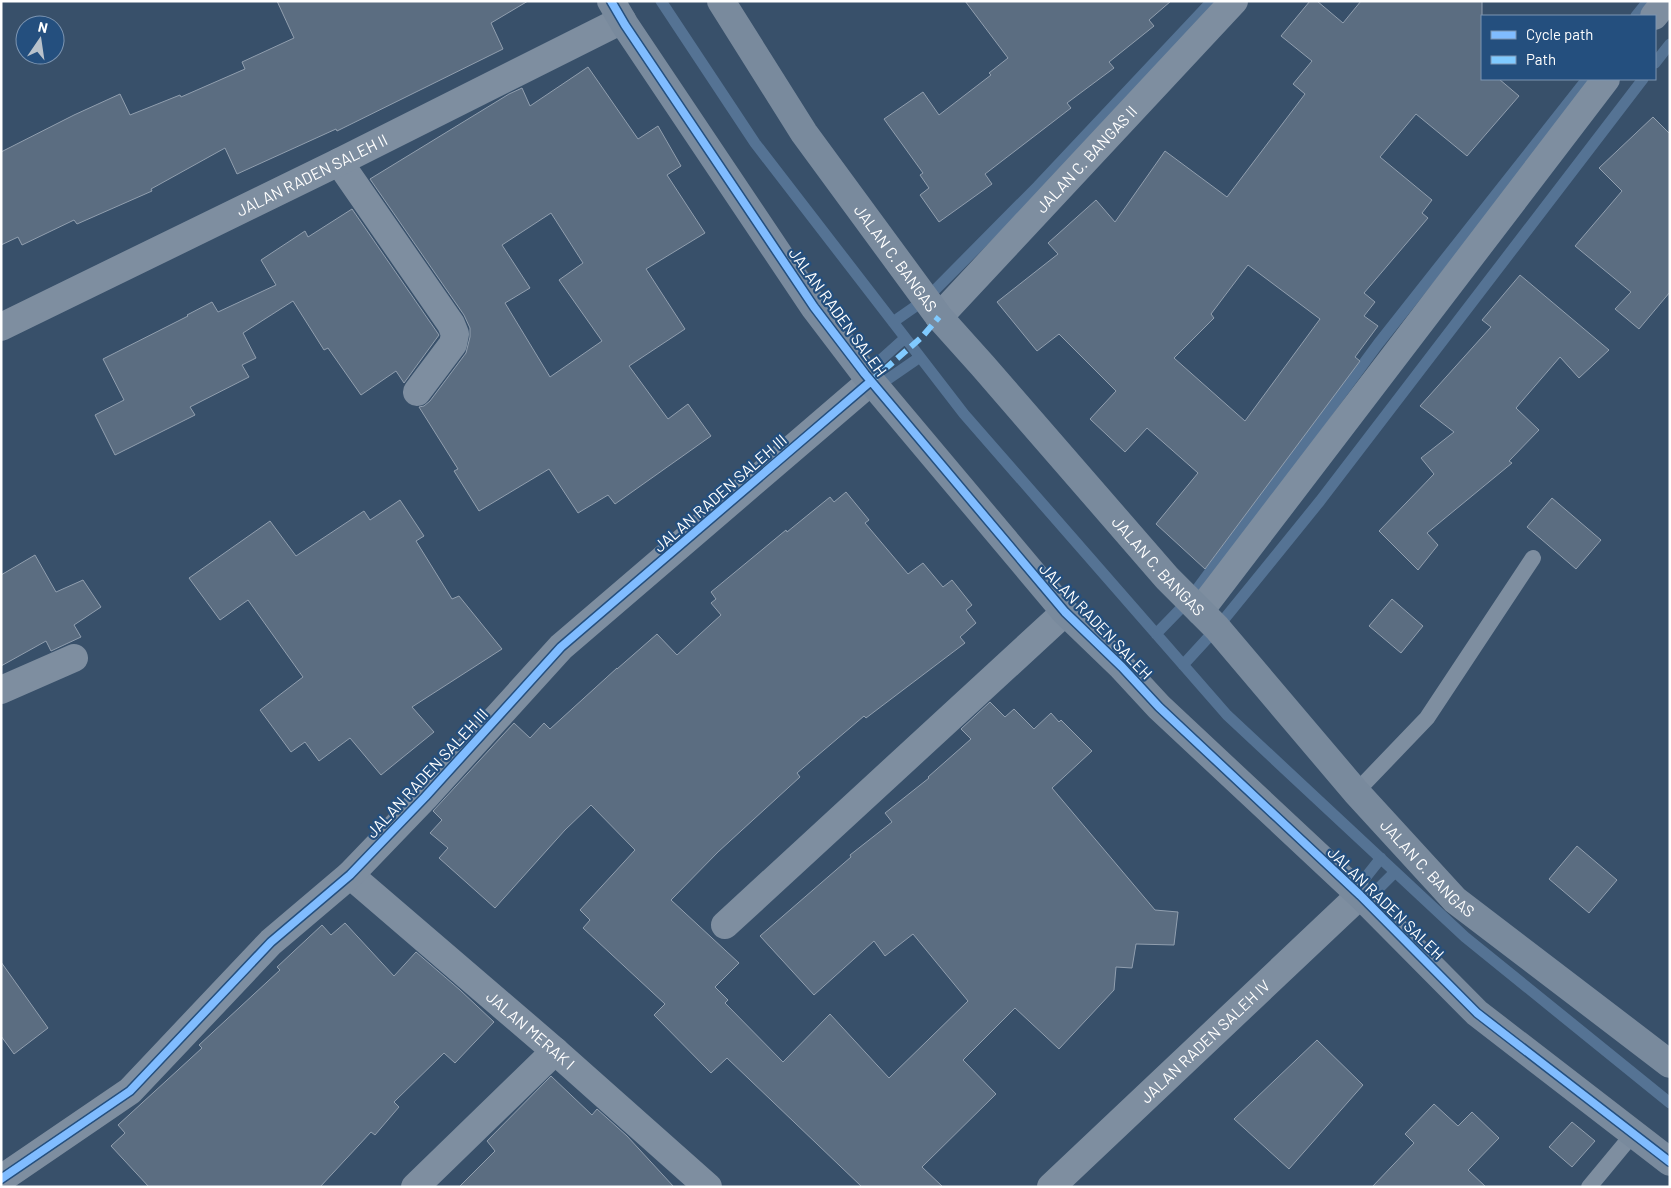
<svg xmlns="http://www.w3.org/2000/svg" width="1671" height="1188" font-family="Barlow,sans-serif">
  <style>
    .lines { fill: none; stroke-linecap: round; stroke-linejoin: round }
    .stream { stroke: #557394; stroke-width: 11 }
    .building { fill: #5b6d81; stroke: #919faf; fill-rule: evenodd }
    .lane { stroke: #7e8ea0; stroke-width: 16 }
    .street { stroke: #7e8ea0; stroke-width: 28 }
    .secondary { stroke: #798a9d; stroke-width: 28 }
    .quiet { stroke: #80caff; stroke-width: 6; stroke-dasharray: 12 6; stroke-linecap: butt }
    .cycleway-casing { stroke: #244f7e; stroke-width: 11 }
    .cycleway { stroke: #80bcff; stroke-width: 8 }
    .labels { text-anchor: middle; stroke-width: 4.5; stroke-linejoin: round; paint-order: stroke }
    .street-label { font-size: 16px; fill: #fff; stroke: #244f7e }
  </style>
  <rect width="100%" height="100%" fill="#38506a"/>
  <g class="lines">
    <path class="stream" d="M661,1L755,143L964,414L1227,715L1465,937L1670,1103
      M1636,16L1648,1
      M1655,63L1670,44
      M893,322L926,299L1038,186L1212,1
      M865,374L905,338
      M875,388L920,357
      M1156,634L1189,600L1378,344L1587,79
      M1183,665L1217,628L1320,501L1643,79
      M1354,892L1381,858
      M1365,902L1395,872"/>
  </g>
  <path class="building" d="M277,1H528L491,23L503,49L337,131L336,129L237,174L225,148L151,189L152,191L77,224L74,220L22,245L18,237L1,245V152L74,115L120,94L130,115L180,95L181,97L245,69L242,62L294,38Z
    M965,1H1171L1149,20L1154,26L1109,62L1114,68L1067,103L1071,108L985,174L992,184L939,222L920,195L929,188L920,175L923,173L884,119L923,92L939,115L991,75L989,73L1008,58Z
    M1310,1H1317L1343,23L1361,1H1482V79H1499L1519,96L1467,156L1416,114L1380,157L1432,200L1422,213L1428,218L1364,293L1375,302L1364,316L1378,326L1355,357L1360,361L1205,569L1156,524L1198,473L1147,428L1125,452L1090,419L1116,391L1059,334L1037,351L997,302L1058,254L1048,243L1096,200L1115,222L1165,151L1227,197L1305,94L1293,84L1312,61L1281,36ZM1248,265L1320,319L1245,421L1174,358L1214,318L1211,314Z
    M588,67L638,139L658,126L681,166L667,175L705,233L646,269L685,329L629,366L668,419L688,404L711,436L615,504L608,495L578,513L549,469L479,511L454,471L458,469L419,407L424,406L430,401L466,353L470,337V328L464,315L370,179L509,94L522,88L530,106ZM551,213L583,263L559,280L602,341L550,377L505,303L530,288L502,245Z
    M1653,117L1670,134V292L1639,329L1615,309L1631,292L1575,246L1622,191L1599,168Z
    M352,209L439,335L404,383L396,371L361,395L328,348L324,350L293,301L243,333L256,358L242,365L249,377L190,407L195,415L115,455L95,415L124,400L103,359L188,316L187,315L212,302L218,312L276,285L261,260L305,231L308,237Z
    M1520,275L1609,350L1579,378L1560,357L1516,408L1539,430L1509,461L1512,463L1427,533L1438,545L1418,570L1379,531L1434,474L1421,458L1454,432L1420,406L1491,327L1482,320Z
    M846,492L869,520L865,523L908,574L923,563L943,587L952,580L972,605L966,610L976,623L960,637L965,643L866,718L864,716L797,773L800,777L718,852L671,900L739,963L715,987L728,1000L725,1003L783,1062L830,1014L889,1078L968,1001L913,934L885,956L874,941L814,995L760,936L851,857L850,855L892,822L885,813L929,778L928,777L971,739L961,729L990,702L1005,717L1014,709L1034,729L1051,713L1059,722L1061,720L1092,751L1052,788L1155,910L1178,912L1174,945L1136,944L1132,968L1116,967L1114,990L1059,1049L1015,1008L963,1060L996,1094L922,1167L943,1187H862L727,1058L711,1073L654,1015L665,1004L583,928L590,920L580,910L635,850L591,805L565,830L495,908L439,858L448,848L430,833L442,820L433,811L514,723L530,738L544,723L550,729L617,668V669L657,634L677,655L721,615L711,603L716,599L711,592L786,530L787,532L830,497L834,502Z
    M1552,498L1601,540L1576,569L1527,527Z
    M400,500L424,536L416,541L452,599L459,596L502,649L412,707L434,732L381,775L350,738L319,761L305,742L291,752L260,710L303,677L248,600L220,620L189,578L270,521L296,556L364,511L370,520Z
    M35,555L56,592L83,580L101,607L74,625L81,637L51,651L46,641L1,666V575Z
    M1392,599L1423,626L1401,653L1369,626Z
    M1577,846L1617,880L1589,913L1549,879Z
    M345,923L394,976L416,952L460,990L494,1022L455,1063L444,1053L394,1102L399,1107L375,1135L371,1132L320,1187H149L111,1146L125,1133L118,1125L202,1048L199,1045L280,970L277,967L322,925L331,935Z
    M1,962L48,1028L14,1054L1,1036Z
    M1317,1040L1363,1085L1289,1169L1234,1119Z
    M551,1076L592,1115L597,1109L627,1136L674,1187H459L495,1151L487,1141Z
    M1434,1104L1458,1126L1472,1112L1499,1138L1468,1170L1486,1187H1372L1414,1143L1405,1134Z
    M1572,1122L1595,1141L1572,1167L1549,1147Z"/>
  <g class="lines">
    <path class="lane" d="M1356,792L1427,718L1533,558
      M1589,1187L1633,1134"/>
    <g class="street">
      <path d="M1654,16L1666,1"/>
      <path d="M339,162L451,324L455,334L453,344L417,392"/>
      <path id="s1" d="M939,317L1234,1"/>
      <path id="s2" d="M1,327L339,162L622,20"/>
      <path d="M1200,611L1606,79"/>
      <path d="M1,690L74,658"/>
      <path id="s3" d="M350,875L555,1051L708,1187"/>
      <path d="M725,925L1065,612"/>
      <path d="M1,1179L130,1091L271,942L350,875L425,797L561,647L870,382"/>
      <path d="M415,1187L555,1051"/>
      <path id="s4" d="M1051,1187L1360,895"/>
    </g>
    <g class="secondary">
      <path d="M611,1L625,25L814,307L865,374L1065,612L1122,667L1159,707L1360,895L1477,1013L1670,1162"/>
      <path id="s5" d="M721,1L804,133L939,317L983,366L1167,578L1217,628L1356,792L1455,900L1670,1064"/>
    </g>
    <path class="quiet" d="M870,382L922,337L939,317"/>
    <defs>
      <path id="cycleway" d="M611,1L625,25L814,307L865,374L1065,612L1122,667L1159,707L1360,895L1477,1013L1670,1162
        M1,1179L130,1091L271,942L350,875L425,797L561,647L870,382"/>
    </defs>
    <use href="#cycleway" class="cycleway-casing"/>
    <use href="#cycleway" class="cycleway"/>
  </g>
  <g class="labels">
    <g class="street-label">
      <text dy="6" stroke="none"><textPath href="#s1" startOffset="216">JALAN C. BANGAS II</textPath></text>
      <text dy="6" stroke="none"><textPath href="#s2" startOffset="346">JALAN RADEN SALEH II</textPath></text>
      <text dy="6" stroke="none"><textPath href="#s5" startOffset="311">JALAN C. BANGAS</textPath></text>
      <text transform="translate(838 312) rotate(54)" y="6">JALAN RADEN SALEH</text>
      <text transform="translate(720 493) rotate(-41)" y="6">JALAN RADEN SALEH III</text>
      <text dy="6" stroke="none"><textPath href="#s5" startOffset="716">JALAN C. BANGAS</textPath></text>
      <text transform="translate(1096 621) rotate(46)" y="6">JALAN RADEN SALEH</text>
      <text transform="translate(427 773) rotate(-47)" y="6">JALAN RADEN SALEH III</text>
      <text dy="6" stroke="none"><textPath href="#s5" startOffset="1121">JALAN C. BANGAS</textPath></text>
      <text transform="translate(1386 903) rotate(44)" y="6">JALAN RADEN SALEH</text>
      <text dy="6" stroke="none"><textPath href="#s3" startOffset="238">JALAN MERAK I</textPath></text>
      <text dy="6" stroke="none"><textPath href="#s4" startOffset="212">JALAN RADEN SALEH IV</textPath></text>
    </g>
  </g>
  <rect width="1671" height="1188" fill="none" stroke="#ffffff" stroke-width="5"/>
  <rect x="1481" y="15" width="175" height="65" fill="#244f7e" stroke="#7c95b2"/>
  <rect x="1491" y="31" width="25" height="8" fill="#80bcff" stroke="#7c95b2"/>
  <text x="1526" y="40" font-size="15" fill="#ffffff">Cycle path</text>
  <rect x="1491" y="56" width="25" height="8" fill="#80caff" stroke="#7c95b2"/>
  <text x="1526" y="65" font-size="15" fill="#ffffff">Path</text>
  <g transform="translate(40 40) rotate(13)"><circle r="24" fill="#244f7e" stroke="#7c95b2"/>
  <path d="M0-4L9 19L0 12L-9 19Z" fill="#b9c2cb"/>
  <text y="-8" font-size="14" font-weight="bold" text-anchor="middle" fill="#ffffff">N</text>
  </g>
</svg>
